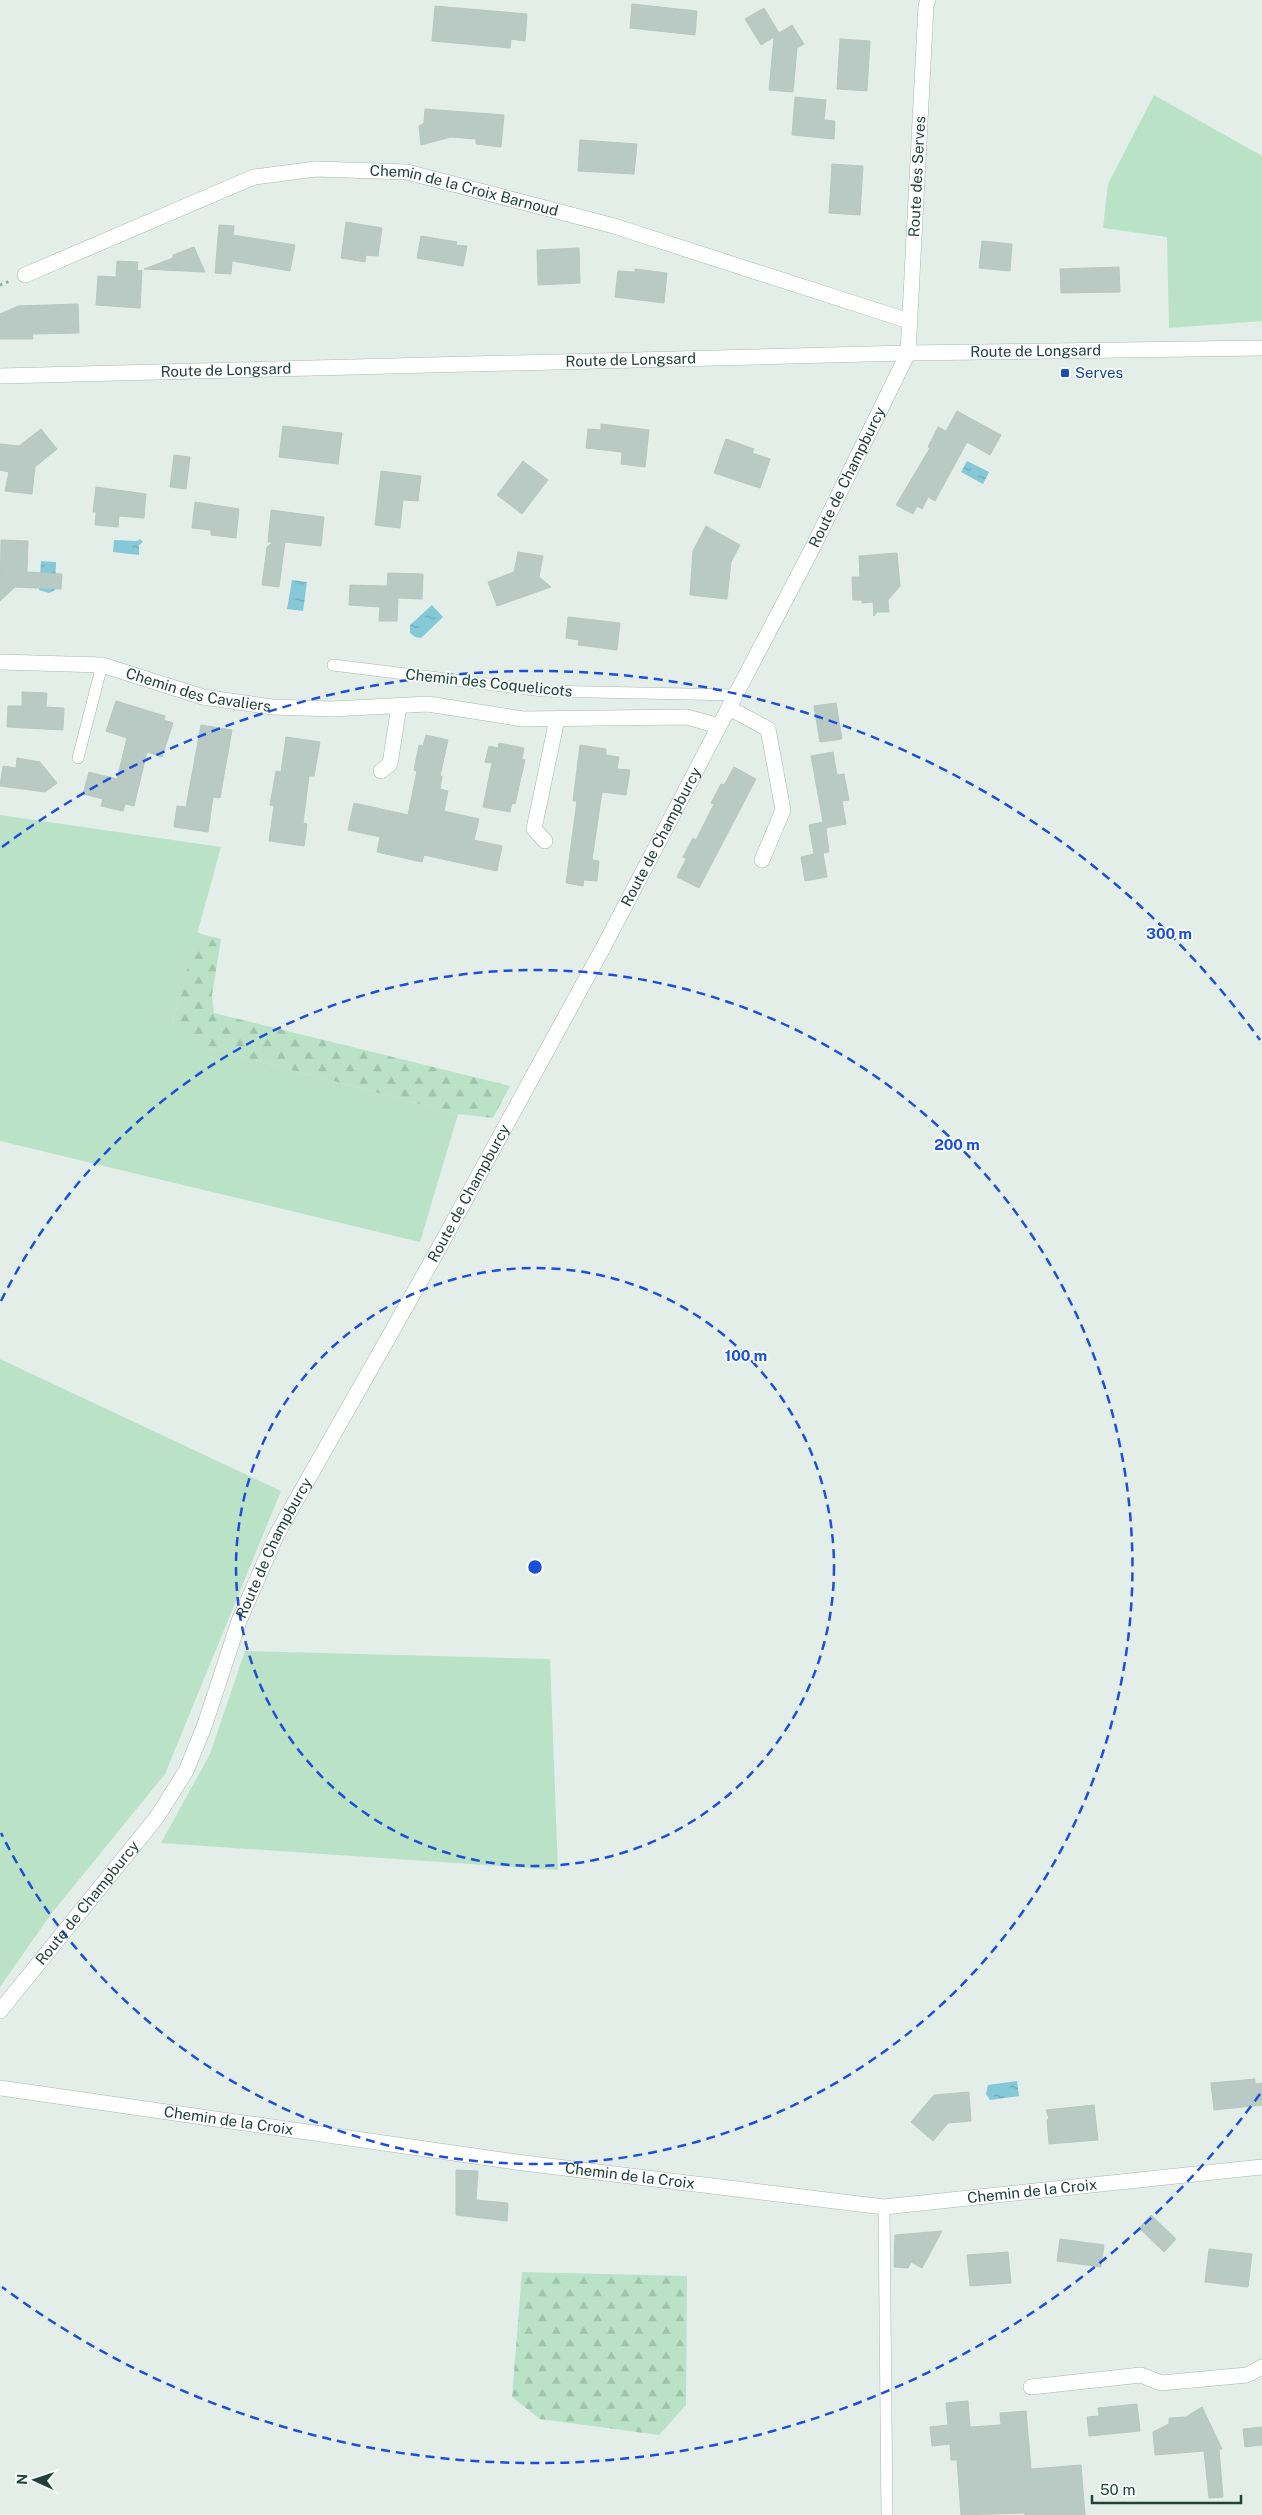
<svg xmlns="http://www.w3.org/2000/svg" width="1262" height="2515" font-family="'Public Sans',sans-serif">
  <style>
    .green { fill: #b9e2c6 }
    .forest { fill: url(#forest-firs) }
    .water { fill: url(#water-ripples) }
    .building { fill: #b8cac3; stroke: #b4c9c1 }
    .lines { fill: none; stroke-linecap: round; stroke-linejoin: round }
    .lane-casing { stroke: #a5b7b1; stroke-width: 12 }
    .street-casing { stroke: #a5b7b1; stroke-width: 16 }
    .secondary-casing { stroke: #a0bbb2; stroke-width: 16 }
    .path { stroke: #80b5a6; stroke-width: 3; stroke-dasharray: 2.5 4; stroke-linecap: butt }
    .lane { stroke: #fff; stroke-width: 11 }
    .street { stroke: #fff; stroke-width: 15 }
    .secondary { stroke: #fff; stroke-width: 15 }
    .ring { fill: none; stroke: #1d4ed8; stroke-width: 2.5; stroke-dasharray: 9 6 }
    .transit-dot { fill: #1a4fb4; stroke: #f4faf7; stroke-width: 2 }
    .labels { text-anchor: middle; stroke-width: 4; stroke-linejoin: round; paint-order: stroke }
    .street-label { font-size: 15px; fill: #20423a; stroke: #f4faf7 }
    .transit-label { font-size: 15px; fill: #164399; stroke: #f4faf7; text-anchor: start }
    .centre { fill: #1d4ed8; stroke: #f4faf7; stroke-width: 2.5 }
    .ring-label { font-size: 15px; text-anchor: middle; font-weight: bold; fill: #1d4ed8; stroke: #f4faf7; stroke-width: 4; stroke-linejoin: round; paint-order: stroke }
  </style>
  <defs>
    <pattern id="forest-firs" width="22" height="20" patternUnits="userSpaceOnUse" patternTransform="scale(1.25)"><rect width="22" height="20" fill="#b9e2c6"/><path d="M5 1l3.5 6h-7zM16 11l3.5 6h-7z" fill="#9fc3ab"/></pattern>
    <pattern id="water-ripples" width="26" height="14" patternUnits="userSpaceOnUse" patternTransform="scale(1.25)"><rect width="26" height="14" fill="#85c9d9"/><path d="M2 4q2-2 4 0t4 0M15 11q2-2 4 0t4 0" fill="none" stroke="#6ca5b1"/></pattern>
  </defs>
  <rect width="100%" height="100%" fill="#e3eee9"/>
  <path class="green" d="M1154,95L1262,156V321L1169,328L1167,237L1103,228L1108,184Z
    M0,815L221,847L172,1025L209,1048L458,1114L420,1242L0,1141Z
    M0,1359L281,1491L165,1774L51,1914L0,1987Z
    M245,1651L550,1659L558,1870L161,1843L210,1754Z"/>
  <path class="forest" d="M197,933L221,939L212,995L214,1013L510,1086L493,1118L458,1114L209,1048L185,1038L172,1025Z
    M522,2272L687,2276L686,2405L659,2435L540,2419L512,2397Z"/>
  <path class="water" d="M967,461L989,472L983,484L961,472Z
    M140,539L143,542L139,545V555L113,552L114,540L137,541Z
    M41,561L56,562L55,590L49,593L39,590Z
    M292,580L307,582L303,611L287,609Z
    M432,605L443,617L421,638L415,637L410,633V625Z
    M1017,2081L1019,2096L990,2100L986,2094L988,2085Z"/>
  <path class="building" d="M632,4L697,11L695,35L630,28Z
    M435,6L527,14L525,41L511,39L510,48L432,41Z
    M764,8L779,33L792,25L804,44L797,48L793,92L769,90L774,37L761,45L745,19Z
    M840,39L870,41L867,91L837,89Z
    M795,97L826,100L824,120L835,121L834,139L792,135Z
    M425,109L504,115L501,147L476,144V139L451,137L421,145L419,126L424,123Z
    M580,140L637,144L634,174L578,171Z
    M832,164L863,166L860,215L829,213Z
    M346,222L382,228L378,256L366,255L365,262L341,258Z
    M219,225L234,226L233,235L295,245L290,271L232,261L231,274L215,273Z
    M421,236L457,242L456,245L467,246L463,266L417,258Z
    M982,241L1012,244L1010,271L979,268Z
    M194,247L205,272L144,269L173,258V255Z
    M579,248L580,283L538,285L537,250Z
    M117,261L138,262L137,271L142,270L140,308L96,305L98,276L116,277Z
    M1119,267L1120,292L1061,293L1060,269Z
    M635,269L667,273L664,303L615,297L618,271L635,272Z
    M78,304L79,333L32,334L33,339H0V314L18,306Z
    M957,411L1001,435L990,455L967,442L935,501L928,497L922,509L917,506L913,514L896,505L930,448L928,447L938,427L946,431Z
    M601,424L649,430L645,467L621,464L622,452L586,448L588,429L601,430Z
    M283,426L342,433L338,464L279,457Z
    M41,429L57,449L35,467L32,494L5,491L9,472L0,470V444L19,446Z
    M726,439L754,449L752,453L770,459L760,488L714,473Z
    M174,455L190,457L186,489L170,487Z
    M523,461L548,480L522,514L497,495Z
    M381,471L421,476L418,501L403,500L400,528L375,525Z
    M96,487L146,494L144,518L119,516L118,527L95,525L96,512H93Z
    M195,502L239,509L236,538L211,535V530L192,528Z
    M271,510L324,517L321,546L285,542L279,587L262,585L267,547L273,542H268Z
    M706,526L740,545L731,562L727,599L690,595L693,551Z
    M1,540L28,541L27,572L62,574L61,589L15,587L0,601Z
    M518,552L543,556L539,577L551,587L497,606L488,582L514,572Z
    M897,553L900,586L888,600L889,612H877L874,616L873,602L862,603V600H853L852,577H860L859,556Z
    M388,573L423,574L422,599L398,598L397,621H379L380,607L349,605L350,585L387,586Z
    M568,617L620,623L617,650L578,645L579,640L566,638Z
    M22,692L47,693L46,707L64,708L63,730L7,727L8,706H22Z
    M116,701L165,716L164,720L173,723L162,757L147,752L134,806L125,804L123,811L101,806L103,799L83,794L89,772L117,779L127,738L106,731Z
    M836,703L842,739L820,742L814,706Z
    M201,725L232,730L220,798L213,797L208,832L174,827L177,806L186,807Z
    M426,735L448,740L440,776H442L440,789L448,791L444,811L479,819L474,840L502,846L497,871L424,855L422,862L377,852L380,837L348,830L354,803L408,815L417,771L414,770L419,745L423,746Z
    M286,737L320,742L314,776H309L303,823L307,824L304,846L269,841L274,806L270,805L276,771L281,772Z
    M499,743L524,748L522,759L525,760L515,804L512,803L510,812L483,807L492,763L485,762L489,746L498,748Z
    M580,745L606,749V755L619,757L617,769L630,770L626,795L602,792L592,860L599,861L597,881L584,880L583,886L566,883L577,801H573Z
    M833,752L837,775L844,774L849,800L842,801L846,824L826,828L829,852L823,853L827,877L805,881L801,857L814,854L809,825L823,822L811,756Z
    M17,758L40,762L57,783L45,792L0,786L3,766L16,768Z
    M734,767L756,779L699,888L677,877L686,859L683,857L693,838L696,840L714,804L711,803L721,784L724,785Z
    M1255,2079V2084L1262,2083V2105L1214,2110L1211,2083Z
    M969,2092L971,2121L948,2123L933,2141L911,2122L934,2095Z
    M1094,2105L1098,2140L1049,2144L1047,2120L1049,2118L1046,2110Z
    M456,2170L478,2171L476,2200L508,2203L507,2221L456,2215Z
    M1151,2215L1176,2239L1164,2252L1139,2228Z
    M942,2231L922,2268L911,2262L908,2268L894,2267L895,2235Z
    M1060,2239L1104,2245L1101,2267L1057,2261Z
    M1209,2249L1252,2254L1248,2287L1205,2282Z
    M1008,2252L1011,2283L970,2286L967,2255Z
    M968,2401L970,2427L1001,2425L1000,2413L1026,2411L1031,2469L1081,2465L1085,2515H1025L1024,2513L961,2515L957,2460H951L950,2444L932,2446L930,2427L948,2425L946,2403Z
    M1137,2404L1140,2431L1089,2436L1087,2417L1099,2416L1098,2408Z
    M1202,2407L1222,2449H1219L1223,2497L1209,2498L1204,2451L1155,2455L1153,2432L1169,2424V2418L1186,2417Z
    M1262,2427V2445L1245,2447L1243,2429Z"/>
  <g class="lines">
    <defs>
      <path id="lane" d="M333,665L543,691L736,695
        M78,758L102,665
        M884,2207L887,2515"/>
      <g id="street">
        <path id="s1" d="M25,275L254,177L316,169L407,172L614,226L909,321"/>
        <path id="s2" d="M0,662L102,665L203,697L272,707L332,709L428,704L523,719L687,717L719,726"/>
        <path d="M729,708L768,729L783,810L762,860"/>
        <path d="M381,771L390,764L399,706"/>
        <path d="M545,841L534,829L557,719"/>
        <path id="s3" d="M0,2011L157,1817L186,1771L204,1727L239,1621L277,1534L434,1257L604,946L812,549L908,353L926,6L928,0"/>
        <path id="s4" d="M0,2088L516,2162L884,2207L1262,2167"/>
        <path d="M1031,2387L1141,2375L1161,2383L1247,2375L1262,2367"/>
      </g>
      <g id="secondary">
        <path id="s5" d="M0,376L908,353L1262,348"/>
      </g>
    </defs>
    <use href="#lane" class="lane-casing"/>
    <use href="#street" class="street-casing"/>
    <use href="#secondary" class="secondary-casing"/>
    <path class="path" d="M0,285L10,281"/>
    <use href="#lane" class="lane"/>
    <use href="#street" class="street"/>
    <use href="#secondary" class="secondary"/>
  </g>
  <g class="ring">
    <circle cx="535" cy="1567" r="299"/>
    <path d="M1 1301A597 597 0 1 1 1 1833"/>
    <path d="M1260 2094A896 896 0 0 1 2 2287M2 847A896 896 0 0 1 1260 1040"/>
  </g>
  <rect class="transit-dot" x="1060" y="368" width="10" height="10" rx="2.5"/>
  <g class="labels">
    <g class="street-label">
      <text dy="5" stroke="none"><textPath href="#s3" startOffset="2074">Route des Serves</textPath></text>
      <text dy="5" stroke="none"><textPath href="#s1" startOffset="462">Chemin de la Croix Barnoud</textPath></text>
      <text dy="5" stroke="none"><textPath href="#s5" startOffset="1036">Route de Longsard</textPath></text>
      <text dy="5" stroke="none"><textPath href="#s5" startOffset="631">Route de Longsard</textPath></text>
      <text dy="5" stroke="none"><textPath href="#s5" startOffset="226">Route de Longsard</textPath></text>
      <text dy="5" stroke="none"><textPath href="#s3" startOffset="1759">Route de Champburcy</textPath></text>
      <text transform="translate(489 683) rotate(6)" y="5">Chemin des Coquelicots</text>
      <text dy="5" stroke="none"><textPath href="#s2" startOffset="202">Chemin des Cavaliers</textPath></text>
      <text dy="5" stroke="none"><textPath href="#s3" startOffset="1354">Route de Champburcy</textPath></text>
      <text dy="5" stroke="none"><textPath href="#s3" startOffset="949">Route de Champburcy</textPath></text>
      <text dy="5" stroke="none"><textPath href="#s3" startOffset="544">Route de Champburcy</textPath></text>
      <text dy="5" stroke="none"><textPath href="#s3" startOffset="139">Route de Champburcy</textPath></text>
      <text dy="5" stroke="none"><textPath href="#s4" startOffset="231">Chemin de la Croix</textPath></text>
      <text dy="5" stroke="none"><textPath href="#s4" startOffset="636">Chemin de la Croix</textPath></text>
      <text dy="5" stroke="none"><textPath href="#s4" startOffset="1041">Chemin de la Croix</textPath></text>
    </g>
    <g class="transit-label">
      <text x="1075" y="378">Serves</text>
    </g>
  </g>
  <circle cx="535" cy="1567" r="8" class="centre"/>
  <g class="ring-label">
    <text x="1169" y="939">300 m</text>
    <text x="957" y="1150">200 m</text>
    <text x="746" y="1361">100 m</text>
  </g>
  <g transform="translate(35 2480) rotate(273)" stroke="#f4faf7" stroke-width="4" paint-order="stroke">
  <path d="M0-4L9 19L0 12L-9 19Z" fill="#20423a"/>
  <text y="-8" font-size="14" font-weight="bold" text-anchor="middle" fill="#20423a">N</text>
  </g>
  <path d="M1092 2495v8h149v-8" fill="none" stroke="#20423a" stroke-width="2.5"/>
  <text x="1100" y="2495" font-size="15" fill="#20423a" stroke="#f4faf7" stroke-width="4" paint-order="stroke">50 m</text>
</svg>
